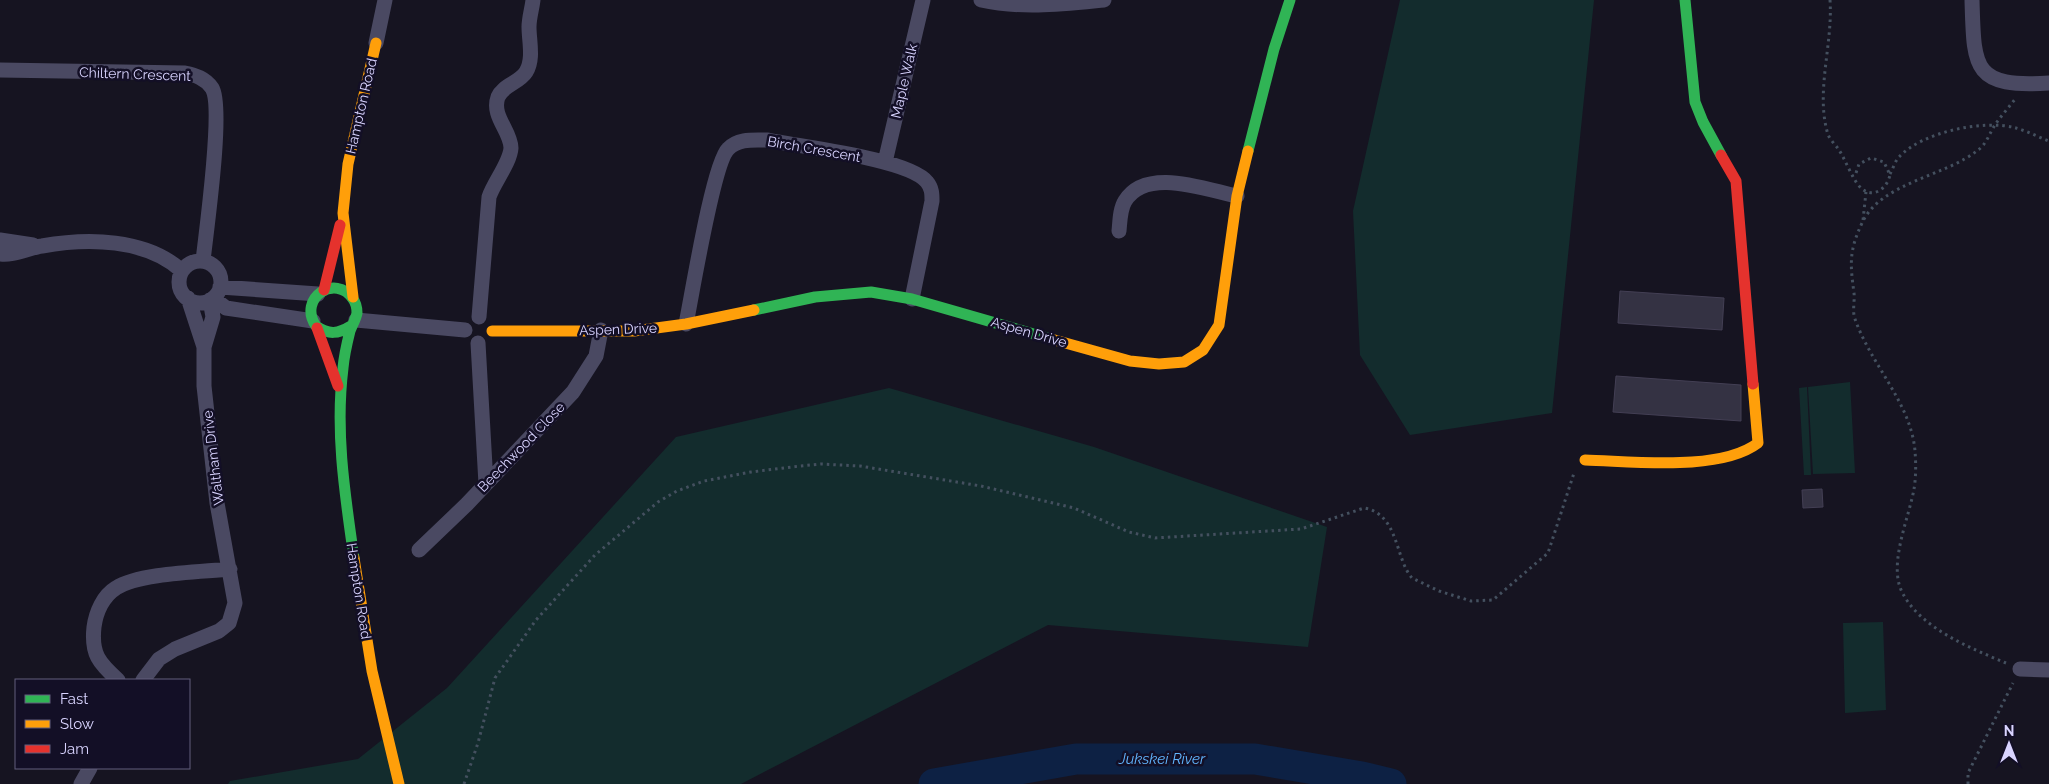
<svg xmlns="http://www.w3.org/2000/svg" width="2049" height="784" font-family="Raleway,sans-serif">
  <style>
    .green { fill: #132c2d }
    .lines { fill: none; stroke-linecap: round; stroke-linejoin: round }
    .river { stroke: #0d2144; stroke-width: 31 }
    .building { fill: #343243; stroke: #433f54 }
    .path { stroke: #44505f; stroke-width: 3; stroke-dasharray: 2.5 4; stroke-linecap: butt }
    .street { stroke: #4a4962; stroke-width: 15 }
    .fast { stroke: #30b455; stroke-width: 11 }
    .slow { stroke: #ff9f0a; stroke-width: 11 }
    .jam { stroke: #e5322d; stroke-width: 11 }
    .labels { text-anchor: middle; stroke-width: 5; stroke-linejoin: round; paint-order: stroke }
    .street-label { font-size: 14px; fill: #d9d4ff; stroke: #130f26 }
    .water-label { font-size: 15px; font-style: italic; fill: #62b6ff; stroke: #130f26 }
  </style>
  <rect width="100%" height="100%" fill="#161421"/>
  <path class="green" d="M1400,0H1594L1552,413L1410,435L1360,355L1353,211Z
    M1850,382L1855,473L1813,474L1808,387Z
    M1807,387L1811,475H1804L1799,388Z
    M889,388L1094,447L1327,527L1308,647L1048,625L741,784H228L230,781L358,759L447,688L676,437Z
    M1883,622L1886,710L1845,713L1843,623Z"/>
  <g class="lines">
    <path class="river" d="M934,784L1076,759H1255L1362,777L1391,784"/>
  </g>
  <path class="building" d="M1620,291L1724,298L1722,330L1618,323Z
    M1616,376L1741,385V421L1613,412Z
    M1822,489L1823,507L1803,508L1802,490Z"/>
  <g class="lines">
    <path class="path" d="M1830,0C1833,43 1816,90 1827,131C1828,138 1835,144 1839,150C1845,159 1853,180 1860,187C1872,200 1887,189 1890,175L1884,162L1871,158L1859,164L1855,176
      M1890,174C1893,169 1895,161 1899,157C1922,132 1984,119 2016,128C2027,131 2038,137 2049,141
      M1863,220L1866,192
      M2006,663C1970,648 1920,628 1902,592C1888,564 1909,518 1914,489C1916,478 1916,463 1915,451C1911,403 1871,365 1855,319C1852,311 1855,301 1854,293C1850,263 1849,251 1862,223C1881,182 1945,177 1978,150C1986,145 1990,132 1995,125C2001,116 2009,107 2016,98
      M464,784L478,743L495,678L536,620L595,555L658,502L677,491L704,481L751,472L800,466L821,464L860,466L981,486L1074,508L1129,532L1155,538L1301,529L1364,508C1399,514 1395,559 1412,578L1439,591L1471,601L1493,600L1548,553L1574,473
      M1968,784V773L2013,683"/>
    <path class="street" d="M981,0C1022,9 1063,4 1104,0
      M1972,0C1974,68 1972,88 2049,83
      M376,43L385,0
      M0,70L185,73C195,75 205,78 212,88C224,107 206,232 203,261
      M885,162L923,0
      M1119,231C1120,221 1120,209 1125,201C1146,166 1207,190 1237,196
      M0,240L33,245
      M0,254C13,256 28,248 42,246C87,238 146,238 182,271
      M179 282a21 21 0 1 1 42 0a21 21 0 1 1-42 0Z
      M220,287L318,294
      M188,298L204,347
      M213,298L226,308L313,321
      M479,317L489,197C494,182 510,163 511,148C511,131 491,116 498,97C503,85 519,83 526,72C534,59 529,41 529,27C529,18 532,9 533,0
      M356,320L465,330
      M686,324C692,295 713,164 728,149C738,138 754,140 768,140C801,147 909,159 927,182C932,188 932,194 932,201L912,299
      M478,343L486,484
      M419,550L467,504L573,392L596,356L601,330
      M2020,669L2049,670
      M118,680C99,663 91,654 94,627C96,612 103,596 116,588C139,573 201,572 230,569
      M143,680L159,659L175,649L219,631L229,623L235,603L217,503L204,386V347L213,317L210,300
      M81,784L90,768"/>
    <path class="fast" d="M1685,0L1695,102L1703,122L1721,155
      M1248,151L1274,49L1290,0
      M754,310L815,297L871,292L912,299L1051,339
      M351,326C338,334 329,335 316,326C297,298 336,273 353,299C356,303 357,308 357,313C356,319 352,325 350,331C347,343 344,356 343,368C335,432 345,495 354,558"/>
    <path class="slow" d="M353,297L343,213L348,164L376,43
      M492,331H634L686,324L754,310
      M1051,339L1130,361L1159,364L1184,362L1203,350L1219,325L1237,196L1248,151
      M1585,460C1632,461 1720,472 1758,443L1753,384
      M354,558L372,671L399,784"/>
    <path class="jam" d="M1721,155L1736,181L1753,384
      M324,290L340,225
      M317,328L338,386"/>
  </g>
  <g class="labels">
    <g class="street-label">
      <text transform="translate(135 74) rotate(2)" y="5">Chiltern Crescent</text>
      <text transform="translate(904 81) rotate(-77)" y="5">Maple Walk</text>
      <text transform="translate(361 106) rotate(-77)" y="5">Hampton Road</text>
      <text transform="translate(814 149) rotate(10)" y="5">Birch Crescent</text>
      <text transform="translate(618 329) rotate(-2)" y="5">Aspen Drive</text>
      <text transform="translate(1029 332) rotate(16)" y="5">Aspen Drive</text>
      <text transform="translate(521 447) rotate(-46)" y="5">Beechwood Close</text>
      <text transform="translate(213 458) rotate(-97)" y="5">Waltham Drive</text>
      <text transform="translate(359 591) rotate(81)" y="5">Hampton Road</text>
    </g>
    <g class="water-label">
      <text x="1162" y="764">Jukskei River</text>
    </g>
  </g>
  <rect x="15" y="679" width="175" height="90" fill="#130f26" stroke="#625e7d"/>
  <rect x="25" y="695" width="25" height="8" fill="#30b455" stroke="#625e7d"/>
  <text x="60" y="704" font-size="15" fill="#d9d4ff">Fast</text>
  <rect x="25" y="720" width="25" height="8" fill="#ff9f0a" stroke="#625e7d"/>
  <text x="60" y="729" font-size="15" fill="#d9d4ff">Slow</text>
  <rect x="25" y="745" width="25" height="8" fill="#e5322d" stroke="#625e7d"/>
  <text x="60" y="754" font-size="15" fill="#d9d4ff">Jam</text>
  <g transform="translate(2009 744)" stroke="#130f26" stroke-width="4" paint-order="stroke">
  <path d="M0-4L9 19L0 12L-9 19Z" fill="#d9d4ff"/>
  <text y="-8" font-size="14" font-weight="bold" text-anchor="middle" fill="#d9d4ff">N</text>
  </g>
</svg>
